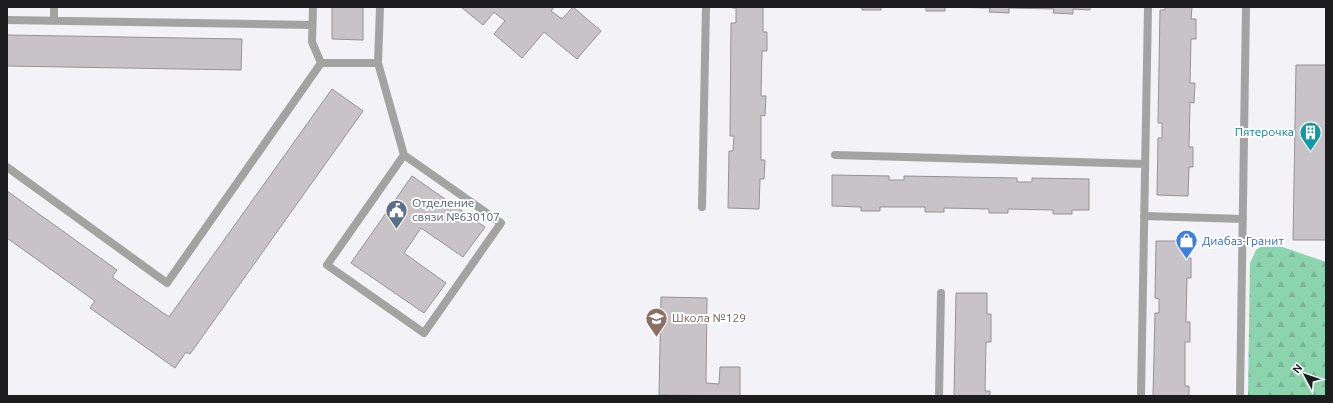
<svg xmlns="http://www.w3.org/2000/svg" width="1333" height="403" font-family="Ubuntu,sans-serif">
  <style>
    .forest { fill: url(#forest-firs) }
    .building { fill: #c7c3c6; stroke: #969295 }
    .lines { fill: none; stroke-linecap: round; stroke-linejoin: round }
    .service { stroke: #a3a3a1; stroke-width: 8 }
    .labels { text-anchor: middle; stroke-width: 4; stroke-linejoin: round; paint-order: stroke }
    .culture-label { font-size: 12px; fill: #0d838f; stroke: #fff; text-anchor: end }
    .service-label { font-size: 12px; fill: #4e5e75; stroke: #fff; text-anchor: start }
    .shop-label { font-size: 12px; fill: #366cbe; stroke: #fff; text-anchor: start }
    .education-label { font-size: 12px; fill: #785e54; stroke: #fff; text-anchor: start }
  </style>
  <defs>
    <pattern id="forest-firs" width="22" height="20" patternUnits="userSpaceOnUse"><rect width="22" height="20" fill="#8cd4ae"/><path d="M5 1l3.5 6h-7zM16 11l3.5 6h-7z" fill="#78b695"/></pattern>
  </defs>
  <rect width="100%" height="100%" fill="#f2f2f7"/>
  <path class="forest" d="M1268,242L1326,262V396H1248L1250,263L1256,250Z"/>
  <path class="building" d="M332,7H363V40L332,39Z
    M461,7H554L551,11L562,19L573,7L601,31L577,59L544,32L522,58L494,34L505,21L494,12L483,25Z
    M732,7H763V32H767V51H762L761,96H766L765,116L761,115V160H765L764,179H760L759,209L728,208L729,151H733L734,136H730L731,23H736V8H732Z
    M862,7H881V10H862Z
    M926,7H1090V10L1073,9V14L1053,13L1054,9L1009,8V13L989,12L990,8L945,7V11H926Z
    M1165,7H1192L1191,19H1196V39H1191L1190,83H1195L1194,103L1190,102L1189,147H1193V167H1189L1188,196L1157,195L1158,138H1162V123H1158L1160,10H1165Z
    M7,35L242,39L241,70L7,66Z
    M1296,65H1326V240H1293Z
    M332,89L363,111L190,354L186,352L175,368L90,308L95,301L7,238V191L117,270L112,277L169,317Z
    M832,175L889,176V180H904V176L1017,178V182H1032V178L1089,179V210H1072V214H1053V210L1008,209V213H989V209L944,208V212H925V207H880V211H861V207L832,206Z
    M412,176L485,227L463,257L421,228L404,253L446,283L424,313L351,263Z
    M1156,241H1187V258H1191V278H1187L1186,322H1190V342H1185V386H1189V396H1153L1155,313H1159V299L1155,298Z
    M956,293H987V314H991V342H986L985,391H990V396H954Z
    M661,297L707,298L706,383L719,384L720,367H740V396L659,395Z"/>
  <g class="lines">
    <path class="service" d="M313,7L312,42L321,63
      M380,7L378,63L404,155L327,265L424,333L501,223L404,155
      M7,20L312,25
      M54,20V7
      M835,155L1145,164
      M7,167L167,283L321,63H378
      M702,207L706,7
      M1144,216L1243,219
      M939,396L941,293
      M1141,396L1148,7
      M1240,396L1246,7"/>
  </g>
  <defs>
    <symbol id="building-pin" viewBox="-11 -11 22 30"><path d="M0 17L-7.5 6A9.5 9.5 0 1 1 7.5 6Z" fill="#0f9aa8" stroke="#fff"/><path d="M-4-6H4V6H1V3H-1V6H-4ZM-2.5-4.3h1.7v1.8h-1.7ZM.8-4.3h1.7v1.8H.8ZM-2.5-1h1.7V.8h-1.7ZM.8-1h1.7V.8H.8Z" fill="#fff"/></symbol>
    <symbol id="civic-pin" viewBox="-11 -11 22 30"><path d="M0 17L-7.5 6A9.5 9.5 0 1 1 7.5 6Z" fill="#5c6f8a" stroke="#fff"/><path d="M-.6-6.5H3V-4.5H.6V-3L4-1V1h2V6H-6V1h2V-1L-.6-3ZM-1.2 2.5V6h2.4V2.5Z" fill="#fff"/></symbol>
    <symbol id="shop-pin" viewBox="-11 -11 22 30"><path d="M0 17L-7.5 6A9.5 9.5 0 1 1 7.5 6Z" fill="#3f7fe0" stroke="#fff"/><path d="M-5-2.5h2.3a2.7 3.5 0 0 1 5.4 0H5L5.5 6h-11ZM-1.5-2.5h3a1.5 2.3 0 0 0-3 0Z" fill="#fff"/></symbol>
    <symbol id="school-pin" viewBox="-11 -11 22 30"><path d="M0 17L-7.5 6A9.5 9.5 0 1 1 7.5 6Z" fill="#8d6e63" stroke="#fff"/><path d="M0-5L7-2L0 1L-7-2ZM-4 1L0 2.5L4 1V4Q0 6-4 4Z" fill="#fff"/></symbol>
  </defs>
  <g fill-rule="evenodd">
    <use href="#building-pin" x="1298" y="120" width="25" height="34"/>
    <use href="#civic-pin" x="384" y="198" width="25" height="34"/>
    <use href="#shop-pin" x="1174" y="228" width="25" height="34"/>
    <use href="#school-pin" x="644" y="306" width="25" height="34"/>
  </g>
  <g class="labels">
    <g class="culture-label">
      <text x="1294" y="136">Пятерочка</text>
    </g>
    <g class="service-label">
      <text x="412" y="207">Отделение<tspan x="412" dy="14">связи №630107</tspan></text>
    </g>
    <g class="shop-label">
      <text x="1202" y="245">Диабаз-Гранит</text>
    </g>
    <g class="education-label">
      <text x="672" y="322">Школа №129</text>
    </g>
  </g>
  <rect width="1333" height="403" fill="none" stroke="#1d1d1f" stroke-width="16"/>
  <g transform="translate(1305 375) rotate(310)" stroke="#ffffff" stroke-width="3" paint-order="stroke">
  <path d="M0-3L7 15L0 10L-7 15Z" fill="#1d1d1f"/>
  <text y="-6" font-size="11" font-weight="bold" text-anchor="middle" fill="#1d1d1f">N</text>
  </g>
</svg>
